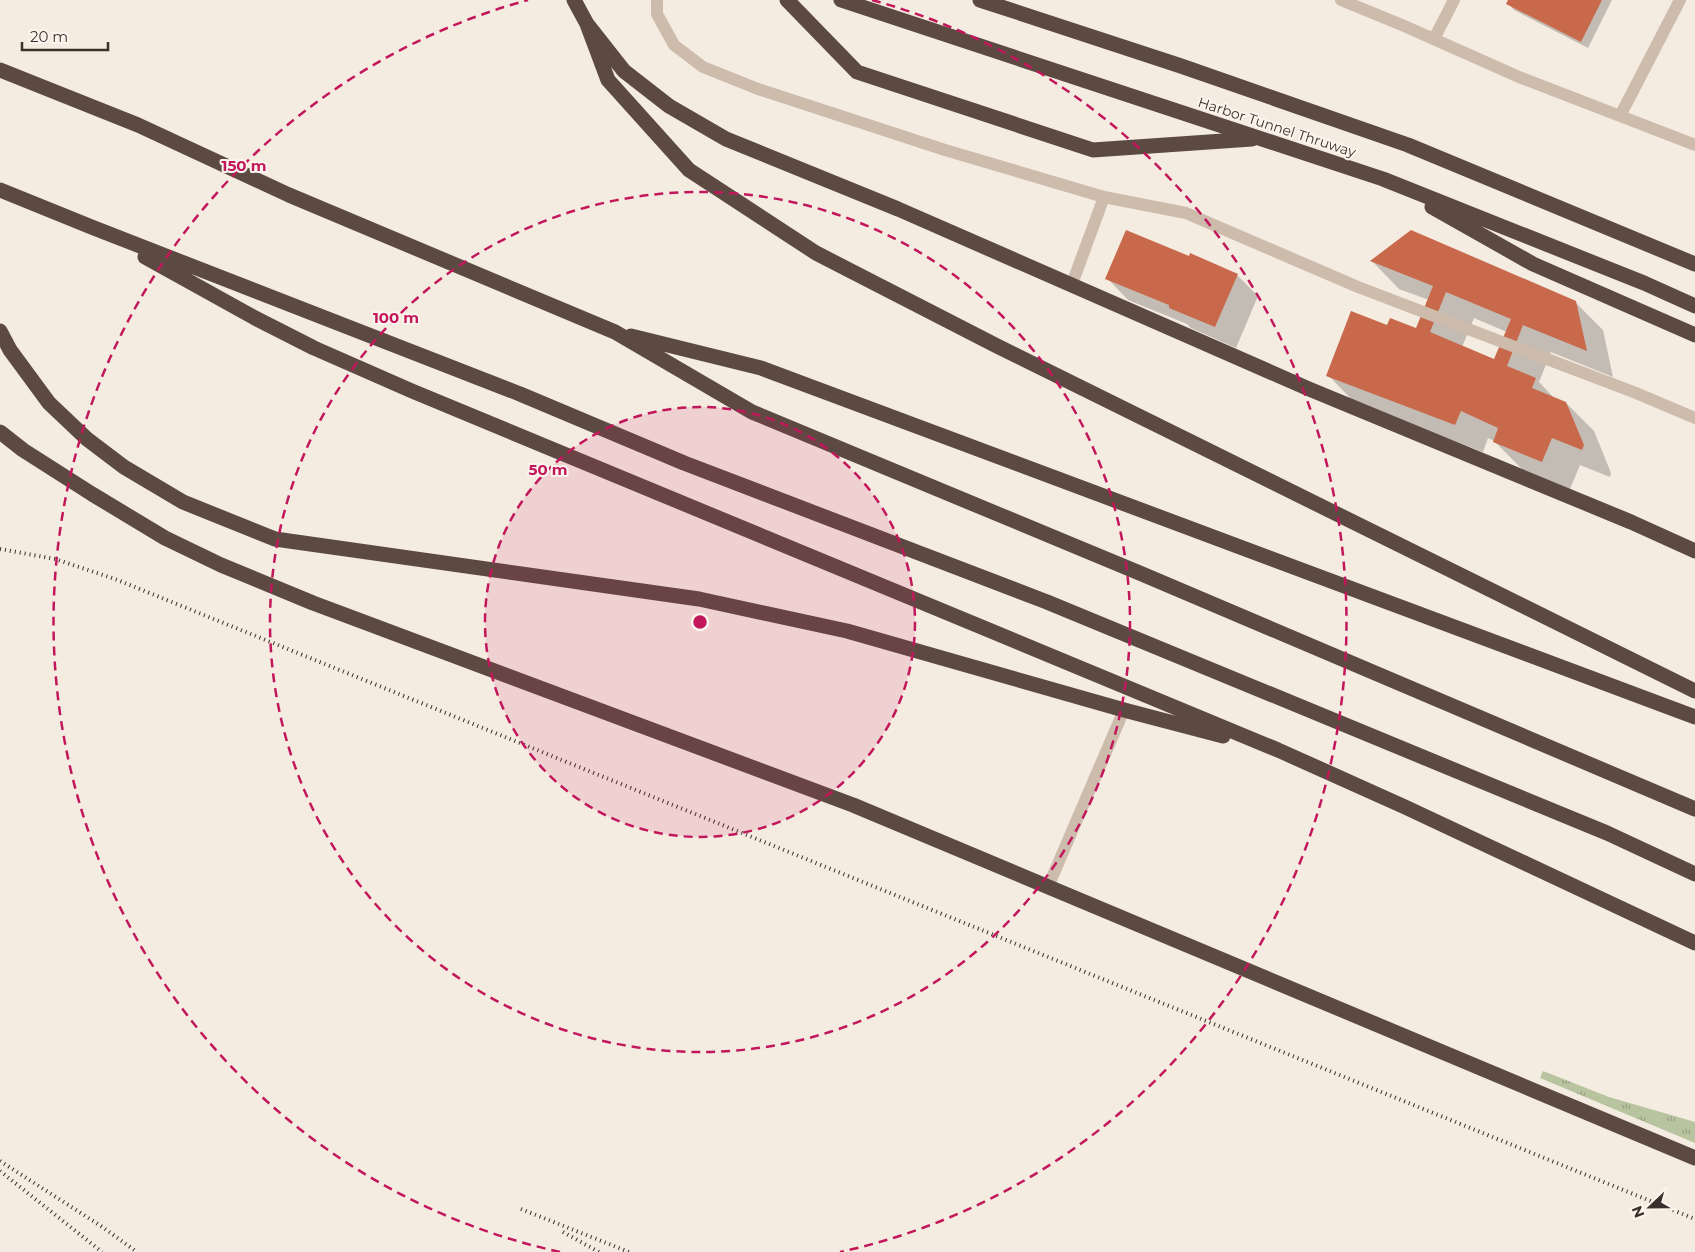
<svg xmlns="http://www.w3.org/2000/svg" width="1695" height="1252" font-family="Montserrat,sans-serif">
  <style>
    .grass { fill: url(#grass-tufts) }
    .shadow { fill: #0003; fill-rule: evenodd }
    .building { fill: #c8694b; fill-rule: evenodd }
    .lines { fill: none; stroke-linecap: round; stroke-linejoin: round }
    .minor { stroke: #cdbbac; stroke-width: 12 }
    .highway { stroke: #5c4a42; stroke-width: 15 }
    .rail { stroke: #3b302b; stroke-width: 4; stroke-dasharray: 1 4; stroke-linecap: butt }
    .ring { fill: none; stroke: #c2185b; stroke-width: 2.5; stroke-dasharray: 9 6 }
    .labels { text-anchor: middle; stroke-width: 4; stroke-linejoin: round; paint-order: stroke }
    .street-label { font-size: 14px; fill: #3b302b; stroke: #fbf5ee }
    .centre { fill: #c2185b; stroke: #fbf5ee; stroke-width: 2.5 }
    .ring-label { font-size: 15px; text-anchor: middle; font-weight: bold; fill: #c2185b; stroke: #fbf5ee; stroke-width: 4; stroke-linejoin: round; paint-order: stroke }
  </style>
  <defs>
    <pattern id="grass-tufts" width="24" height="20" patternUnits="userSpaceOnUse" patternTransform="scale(1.25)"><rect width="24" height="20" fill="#b8c4a0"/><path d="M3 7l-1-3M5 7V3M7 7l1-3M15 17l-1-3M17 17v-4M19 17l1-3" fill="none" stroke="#97a083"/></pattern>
  </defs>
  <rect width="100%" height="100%" fill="#f4ebe1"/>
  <path class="grass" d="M1543,1071L1609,1097L1695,1122V1143L1540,1078Z"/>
  <path class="shadow" d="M1509,0H1612L1588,48L1514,10L1508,3Z
    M1372,261L1575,302L1603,330L1613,377L1551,352L1539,382L1555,399L1566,403L1594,431L1611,473L1610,477L1580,465L1570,489L1522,469L1494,441L1488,438L1483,452L1355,403L1328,375L1388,327L1416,330L1429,300L1399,289ZM1474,318L1507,332L1495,361L1462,347Z
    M1237,275L1258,296L1236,348L1191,328L1187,324L1128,300L1107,278Z"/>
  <path class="building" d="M1508,0H1602L1581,42L1506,4Z
    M1126,230L1189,256L1190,253L1238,274L1215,327L1169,308V305L1105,279Z
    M1411,230L1576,301L1587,351L1523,325L1507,366L1536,378L1532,388L1566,402L1584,445L1582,450L1552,438L1542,462L1493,442L1498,428L1461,411L1455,425L1326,376L1351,311L1387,325L1390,318L1416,328L1433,286L1370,261ZM1446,292L1511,319L1494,359L1430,332Z"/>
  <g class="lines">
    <path class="minor" d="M657,0V14L674,45L703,67L758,89L945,150L1104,197L1186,213L1358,287L1636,393L1695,418
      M1341,0L1402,25L1519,77L1695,145
      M1434,39L1454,0
      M1620,116L1680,0
      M1072,284L1104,197
      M1048,887L1124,710"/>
    <path class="highway" d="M574,0L587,24L624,71L669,106L726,139L898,209L1309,389L1631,522L1695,551
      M787,0L857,72L1093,150L1252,139
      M841,0L1383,179L1644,283L1695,306
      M980,0L1181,66L1408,145L1695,264
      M587,24L608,80L689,170L816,253L997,346L1695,691
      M0,70L138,125L289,195L615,332L752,412L1142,574L1695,809
      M0,190L94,228L520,394L684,463L1047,602L1607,833L1695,874
      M1432,207L1533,264L1695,335
      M145,257L255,318L314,348L412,391L1278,750L1405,807L1695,943
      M0,331L10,350L49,403L87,439L124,467L183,502L275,539L699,599L847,631L1124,710L1223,736
      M631,336L761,368L1695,717
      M0,432L23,450L92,494L165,538L221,565L313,603L853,805L1695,1158"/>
    <path class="rail" d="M0,549L55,559L115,579L1695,1219
      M0,1161L101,1226L137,1252
      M0,1171L102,1252
      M521,1209L629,1252
      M563,1232L599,1252"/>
  </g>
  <circle cx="700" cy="622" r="215" fill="#c2185b" fill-opacity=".12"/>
  <g class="ring">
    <circle cx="700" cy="622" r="215"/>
    <circle cx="700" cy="622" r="430"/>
    <path d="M560 1252A645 645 0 0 1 528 0M872 0A645 645 0 0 1 840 1252"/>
  </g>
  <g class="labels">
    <g class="street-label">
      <text transform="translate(1277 127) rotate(18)" y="5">Harbor Tunnel Thruway</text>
    </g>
  </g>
  <circle cx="700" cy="622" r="8" class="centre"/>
  <g class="ring-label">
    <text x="244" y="171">150 m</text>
    <text x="396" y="323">100 m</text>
    <text x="548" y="475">50 m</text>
  </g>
  <g transform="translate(1650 1207) rotate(248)" stroke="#fbf5ee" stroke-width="4" paint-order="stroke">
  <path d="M0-4L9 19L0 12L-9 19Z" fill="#3b302b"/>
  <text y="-8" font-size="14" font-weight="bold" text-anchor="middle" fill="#3b302b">N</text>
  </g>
  <path d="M22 42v8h86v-8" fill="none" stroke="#3b302b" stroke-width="2.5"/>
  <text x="30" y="42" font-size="15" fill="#3b302b" stroke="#fbf5ee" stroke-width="4" paint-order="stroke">20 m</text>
</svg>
